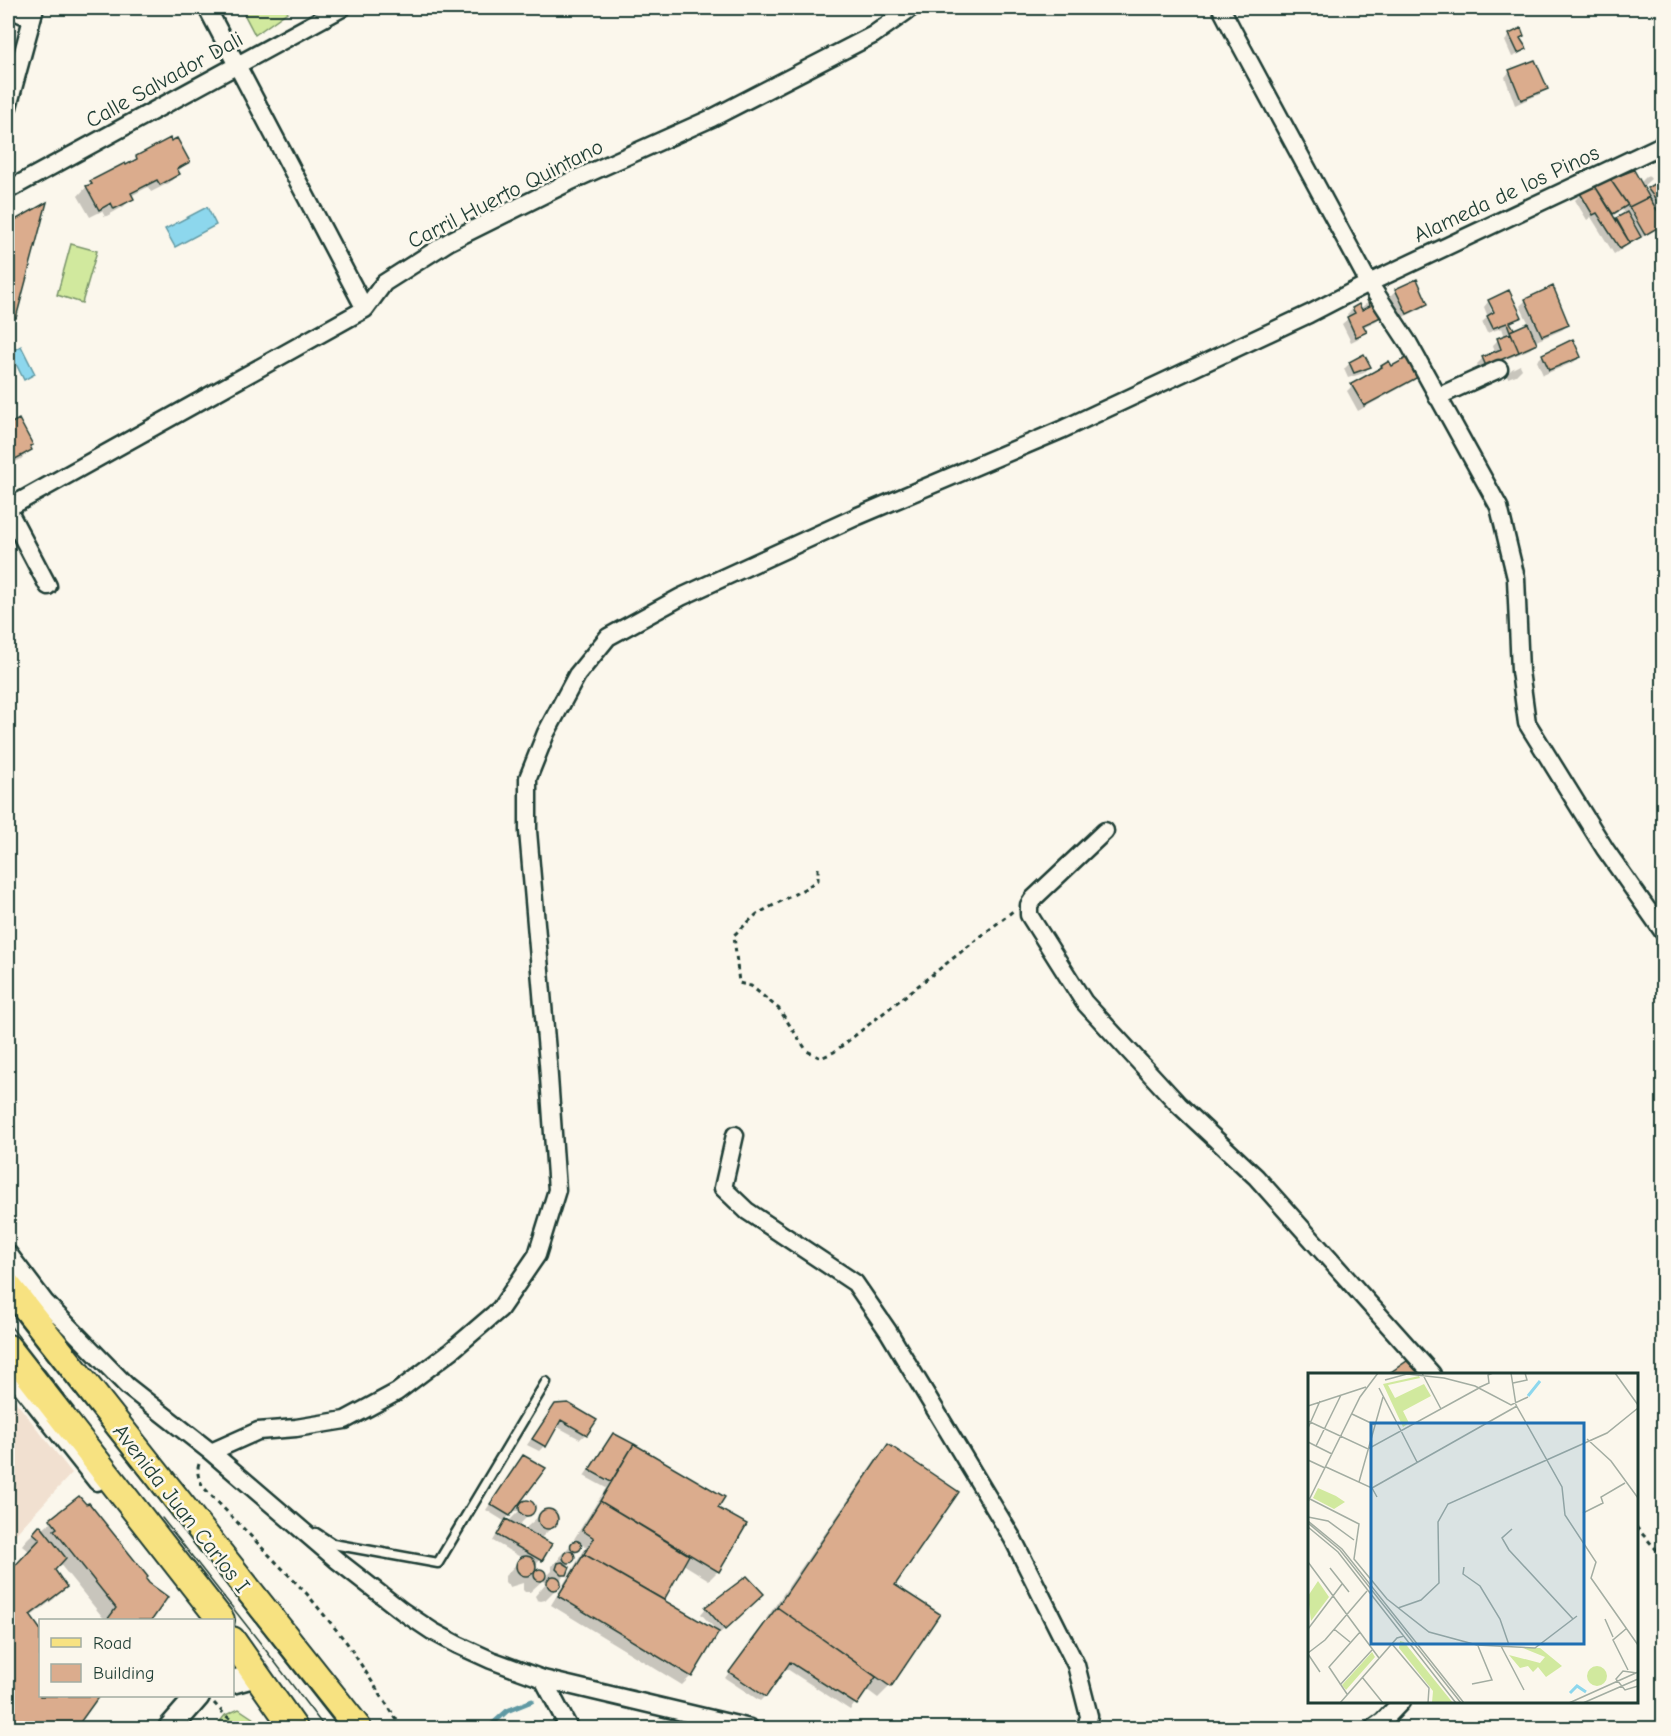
<svg xmlns="http://www.w3.org/2000/svg" width="1671" height="1736" font-family="'Comic Neue',sans-serif">
  <style>
    .built { fill: #f1e0d0 }
    .green { fill: #d1e99e; stroke: #789369; stroke-width: 1.5 }
    .water { fill: #8dd7ed; stroke: #6199a3; stroke-width: 1.5 }
    .shadow { fill: #0003; fill-rule: evenodd }
    .lines { fill: none; stroke-linecap: round; stroke-linejoin: round }
    .stream { stroke: #6199a3; stroke-width: 5 }
    .building { fill: #dbac8d; stroke: #1f3d34; stroke-width: 1.5 }
    .lane-casing { stroke: #1f3d34; stroke-width: 13 }
    .street-casing { stroke: #1f3d34; stroke-width: 21 }
    .secondary-casing { stroke: #1f3d34; stroke-width: 27 }
    .primary-casing { stroke: #1f3d34; stroke-width: 30 }
    .path { stroke: #1f3d34; stroke-width: 3; stroke-dasharray: 4.5 4.5; stroke-linecap: butt }
    .lane { stroke: #fbf7ec; stroke-width: 8 }
    .street { stroke: #fbf7ec; stroke-width: 16 }
    .secondary { stroke: #fbf7ec; stroke-width: 22 }
    .primary { stroke: #f7e281; stroke-width: 26 }
    .tram { stroke: #1f3d34; stroke-width: 1.5 }
    .labels { text-anchor: middle; stroke-width: 5; stroke-linejoin: round; paint-order: stroke }
    .street-label { font-size: 22px; fill: #1f3d34; stroke: #fbf7ec }
    .inset-river { fill: none; stroke: #8dd7ed; stroke-width: 3 }
    .inset-road { fill: none; stroke: #a3ada2; stroke-width: 1.5 }
    .view { fill: #1f6fb2; fill-opacity: 0.15; stroke: #1f6fb2; stroke-width: 3 }
    .inset-edge { fill: none; stroke: #1f3d34; stroke-width: 3 }
  </style>
  <rect width="100%" height="100%" fill="#fbf7ec"/>
  <filter id="ink" filterUnits="userSpaceOnUse"><feTurbulence type="fractalNoise" baseFrequency=".0167" numOctaves="2"/><feDisplacementMap in="SourceGraphic" scale="12" xChannelSelector="R" yChannelSelector="G"/><feConvolveMatrix kernelMatrix="1 2 1 2 8 2 1 2 1" color-interpolation-filters="sRGB"/></filter>
  <g filter="url(#ink)">
    <path class="built" d="M8,1392L72,1473L8,1542Z"/>
    <path class="green" d="M241,8H293L255,35Z
      M71,244L97,251L82,303L57,295Z
      M239,1709L260,1723L264,1728H215L225,1715Z"/>
    <path class="water" d="M207,207L216,225L175,247L165,229Z
      M21,346L35,374L24,380L10,352Z"/>
    <path class="shadow" d="M1510,35L1519,39L1525,49L1519,54L1512,57L1505,41Z
      M1510,71L1546,88L1540,94L1515,105L1505,77Z
      M169,140L188,162L177,172L178,174L169,183L151,192L148,187L131,196L132,198L123,207L105,217L102,211L90,217L78,196L91,182L129,166L136,158Z
      M1664,157V223L1639,239L1638,237L1633,242L1614,254L1591,217L1587,220L1575,200L1581,194L1633,172L1640,183L1648,175L1651,179L1642,187L1645,192L1663,181L1653,165ZM1622,210L1625,215L1615,220L1612,216Z
      M45,205L15,317L8,325V226Z
      M1396,290L1427,304L1421,309L1401,318L1390,296Z
      M1374,299L1381,316L1376,321L1363,327L1365,332L1359,338L1351,342L1342,324L1349,318L1347,314L1353,309H1360L1368,302Z
      M1526,300L1568,325L1562,330L1534,342L1535,344L1530,349L1480,371L1477,364L1483,358L1495,353L1493,345L1498,340L1505,337L1502,328L1487,333L1482,322L1488,317L1484,307L1488,302L1495,320L1520,317L1510,324L1514,331L1529,324L1520,306Z
      M1543,355L1579,357L1574,362L1543,375L1537,361Z
      M1350,363L1369,367L1364,373L1348,378L1344,369Z
      M1520,365L1522,369L1516,375L1508,378L1506,375L1512,369Z
      M1382,367L1419,376L1413,381L1358,411L1347,391L1352,386L1377,372Z
      M8,424L10,426L30,450L21,459L8,466Z
      M556,1406L586,1434L580,1439L556,1426L544,1446L539,1451L527,1445L550,1412Z
      M614,1435L634,1445L716,1508L718,1571L709,1580L683,1564L662,1601L717,1631L701,1614L706,1608L762,1594L719,1634L717,1632L691,1676L682,1685L551,1605L586,1547L577,1541L580,1547L574,1555V1559L567,1567L566,1574L559,1581L560,1585L545,1600L541,1601L537,1600L535,1596L546,1583L543,1580L530,1592H525L523,1590V1583L510,1587L505,1582V1576L522,1558L493,1541L501,1527L502,1525L504,1526L519,1511H514L504,1521L486,1510L518,1462L523,1457L513,1510L514,1511L522,1504L528,1502L531,1504L533,1507L530,1514L517,1527L526,1532L527,1527L540,1515L546,1511L555,1516L556,1520L554,1525L540,1539L550,1544L540,1560L534,1567L532,1574L542,1571L545,1574V1578L552,1571V1566L559,1559V1557L576,1540L574,1539L606,1488L584,1476L608,1441Z
      M889,1446L893,1585L890,1686L878,1698L866,1689L850,1710L784,1667L765,1696L760,1701L725,1678L767,1620L766,1619L877,1458Z
      M79,1498L147,1584L166,1597L150,1620H105L59,1563L54,1570L66,1587L54,1599L30,1617L40,1631V1696H97L74,1728H8V1574L29,1551L22,1545L28,1538L40,1527L42,1530Z"/>
    <g class="lines">
      <path class="stream" d="M488,1728L507,1711L532,1701"/>
    </g>
    <path class="building" d="M1521,28L1524,36L1520,38L1527,49L1518,53L1509,34Z
      M1535,60L1548,89L1521,100L1509,70Z
      M170,138L171,141L177,138L190,162L177,169L180,174L160,185L157,180L131,193L134,199L114,209L111,203L99,210L86,186L92,184L90,181L125,163L126,165L137,159L136,156Z
      M1634,170L1649,197L1629,207L1610,179Z
      M1610,179L1628,205L1613,214L1595,186Z
      M1657,182L1664,191V210L1647,188Z
      M1595,186L1630,243L1620,249L1597,213L1593,215L1580,193Z
      M1649,197L1664,221V224L1645,235L1629,207Z
      M47,202L16,318L8,316V224Z
      M1627,212L1641,237L1630,243L1616,218Z
      M1417,279L1428,304L1407,314L1395,289Z
      M1553,286L1569,325L1542,336L1525,299Z
      M1509,290L1522,317L1510,322L1514,329L1510,331L1507,323L1493,328L1487,316L1494,312L1488,300Z
      M1375,297L1383,316L1363,325L1367,332L1356,337L1347,317L1355,313L1352,308L1359,304L1362,310L1370,306L1367,300Z
      M1528,323L1537,344L1519,352L1510,331Z
      M1511,333L1519,352L1486,366L1482,357L1501,349L1497,338Z
      M1573,339L1581,357L1549,370L1542,354Z
      M1364,354L1371,367L1354,373L1349,362Z
      M1410,356L1420,376L1364,406L1351,384L1382,367L1381,366L1389,361L1392,366Z
      M19,419L33,445L30,446L32,450L8,463V423L10,424Z
      M1407,1361L1420,1374H1388Z
      M568,1403L597,1420L587,1435L561,1420L546,1447L532,1439L555,1404Z
      M613,1433L634,1444L611,1482L589,1470Z
      M634,1444L725,1497L718,1508L747,1524L719,1572L600,1501Z
      M888,1444L959,1492L895,1585L940,1614L891,1687L777,1607Z
      M523,1455L546,1468L510,1516L490,1504Z
      M79,1496L86,1504L89,1503L148,1577L146,1579L149,1583L168,1597L152,1620H107L116,1608L54,1530L57,1528L50,1519Z
      M519 1508a8 8 0 1 1 16 0a8 8 0 1 1-16 0Z
      M600,1501L689,1555L664,1600L584,1554L594,1538L582,1530Z
      M538 1519a10 10 0 1 1 20 0a10 10 0 1 1-20 0Z
      M506,1519L552,1544L542,1561L497,1535Z
      M40,1525L66,1558L55,1570L67,1587L30,1615L40,1629V1696H99L76,1728H13L8,1721V1573L40,1539L33,1533Z
      M570.5 1546a5.5 5.5 0 1 1 11 0a5.5 5.5 0 1 1-11 0Z
      M563 1557a6 6 0 1 1 12 0a6 6 0 1 1-12 0Z
      M584,1554L719,1632L692,1677L558,1596Z
      M516 1566a10 10 0 1 1 20 0a10 10 0 1 1-20 0Z
      M562,1562L570,1567L567,1575H562L556,1569L558,1563Z
      M534 1575a6 6 0 1 1 12 0a6 6 0 1 1-12 0Z
      M747,1576L764,1594L725,1630L705,1607Z
      M547 1583a7 7 0 1 1 14 0a7 7 0 1 1-14 0Z
      M777,1607L876,1677L857,1705L790,1662L766,1697L729,1672Z"/>
    <g class="lines">
      <defs>
        <path id="lane" d="M316,1533L333,1544L438,1563L546,1382"/>
        <path id="street" d="M8,8L32,19
          M207,8L365,309
          M1221,8L1233,31L1369,283L1409,344L1499,507L1516,578L1520,671L1527,723L1605,849L1664,933
          M8,107L35,8
          M8,190L342,8
          M1437,397L1499,369
          M8,508L365,309L384,283L450,241L569,182L712,118L873,35L911,8
          M8,510L48,586
          M1105,831L1033,899L1029,905V915L1084,1002L1179,1105L1256,1177L1432,1374
          M735,1135L723,1188L747,1211L855,1283L888,1331L1013,1539L1076,1665L1089,1716L1086,1728
          M8,1253L45,1302L127,1386L211,1452L338,1561L402,1611L432,1631L458,1645L491,1660L543,1679L750,1728
          M8,1370L97,1482
          M211,1452L258,1431L296,1428L345,1420L397,1392L451,1351L500,1309L537,1255L557,1190L548,1063L528,831V778L546,733L577,675L608,637L681,597L858,516L1061,430L1309,314L1369,283L1664,144
          M543,1679L569,1728
          M1373,1728L1383,1721L1401,1702"/>
        <path id="secondary" d="M232,1682L257,1675
          M170,1728L198,1696"/>
        <path id="primary" d="M8,1286L358,1728
          M8,1348L221,1620
          M232,1640L294,1728"/>
      </defs>
      <use href="#lane" class="lane-casing"/>
      <use href="#street" class="street-casing"/>
      <use href="#secondary" class="secondary-casing"/>
      <use href="#primary" class="primary-casing"/>
      <path class="path" d="M818,868V880L804,889L757,914L734,935L739,983L751,986L779,1009L807,1051L821,1058L834,1052L1013,911
        M199,1464C196,1473 199,1480 204,1488L307,1594L347,1643L402,1728
        M1636,1527L1664,1558
        M214,1703L225,1715L241,1728"/>
      <use href="#lane" class="lane"/>
      <use href="#street" class="street"/>
      <use href="#secondary" class="secondary"/>
      <use href="#primary" class="primary"/>
      <path class="tram" d="M8,1307L339,1728
        M8,1323L74,1408
        M162,1518L258,1640L325,1728"/>
    </g>
  </g>
  <g class="labels">
    <g class="street-label">
      <text transform="translate(164 79) rotate(-29)" y="8">Calle Salvador Dali</text>
      <text transform="translate(505 193) rotate(-27)" y="8">Carril Huerto Quintano</text>
      <text transform="translate(1506 193) rotate(-25)" y="8">Alameda de los Pinos</text>
      <text transform="translate(182 1508) rotate(52)" y="8">Avenida Juan Carlos I</text>
    </g>
  </g>
  <g transform="translate(1308 1373)">
    <rect width="330" height="330" fill="#fbf7ec"/>
    <path d="M111,3L112,5L80,12L87,25L116,11L123,23L95,38L101,50L95,54L75,11ZM10,115L28,123L37,129L26,136L5,125ZM10,208L21,224L3,248L0,223ZM92,268L96,269L145,330H124L125,318L91,275ZM215,275H232L254,293L238,304L230,294L225,299L220,293L212,295L201,282L232,290L237,284ZM64,279L67,284L38,317L34,312ZM279 303a10 10 0 1 1 20 0a10 10 0 1 1-20 0Z" fill="#d1e99e"/>
    <path class="inset-river" d="M220,23L232,8M262,320L269,313L278,319"/>
    <path class="inset-road" d="M114,0L133,36M203,0L208,32L254,114L257,142L288,189L283,205L330,272M307,0L330,32M77,7L99,1L136,5L167,13L203,32L220,24M205,10L219,7L217,0M71,15L109,89M170,15L181,10L180,2L185,0M0,33L58,14M44,41L67,52M0,48L60,76L171,15M0,55L12,28M279,66L303,88L330,125M0,69L24,81M8,73L33,22M0,87L17,95M18,94L64,115L69,124M51,109L75,24M64,115L209,33M0,125L51,151L46,186L79,226L121,259L169,272L227,275L269,243M0,129L52,24L70,0M275,140L295,130L293,124L317,110M0,144L20,148L46,167M0,148L34,176L156,330M0,150L32,177L153,330M0,154L30,179L148,330M204,156L194,165L201,177L265,246M0,189L71,285M156,194L155,201L172,213L192,246L201,272M22,195L41,219M90,235L113,227L131,210L130,149L140,131L299,60L330,35M297,246L305,264M319,255L305,267L320,297M0,256L34,211M26,256L42,269M84,271L121,315L120,330M193,273L216,317M0,280L17,267L59,218M0,281L12,299M329,300L315,298L308,306L317,317L330,313M54,304L75,330M164,311L184,307L170,273M32,312L64,277M39,321L21,294L52,259M32,330L89,265L96,263M261,330L330,299M275,330L330,306"/>
    <path class="view" d="M63,50H276V271H63Z"/>
    <rect width="330" height="330" class="inset-edge"/>
  </g>
  <rect width="1671" height="1736" fill="none" stroke="#fbf7ec" stroke-width="30"/>
  <rect x="15" y="15" width="1641" height="1706" fill="none" stroke="#1f3d34" stroke-width="2" filter="url(#ink)"/>
  <rect x="39" y="1619" width="195" height="78" fill="#fbf7ec" stroke="#a3ada2" stroke-width="1.5"/>
  <rect x="51" y="1638" width="30" height="9" fill="#f7e281" stroke="#a3ada2" stroke-width="1.5"/>
  <text x="93" y="1649" font-size="18" fill="#1f3d34">Road</text>
  <rect x="51" y="1664" width="30" height="18" fill="#dbac8d" stroke="#a3ada2" stroke-width="1.5"/>
  <text x="93" y="1679" font-size="18" fill="#1f3d34">Building</text>
</svg>
